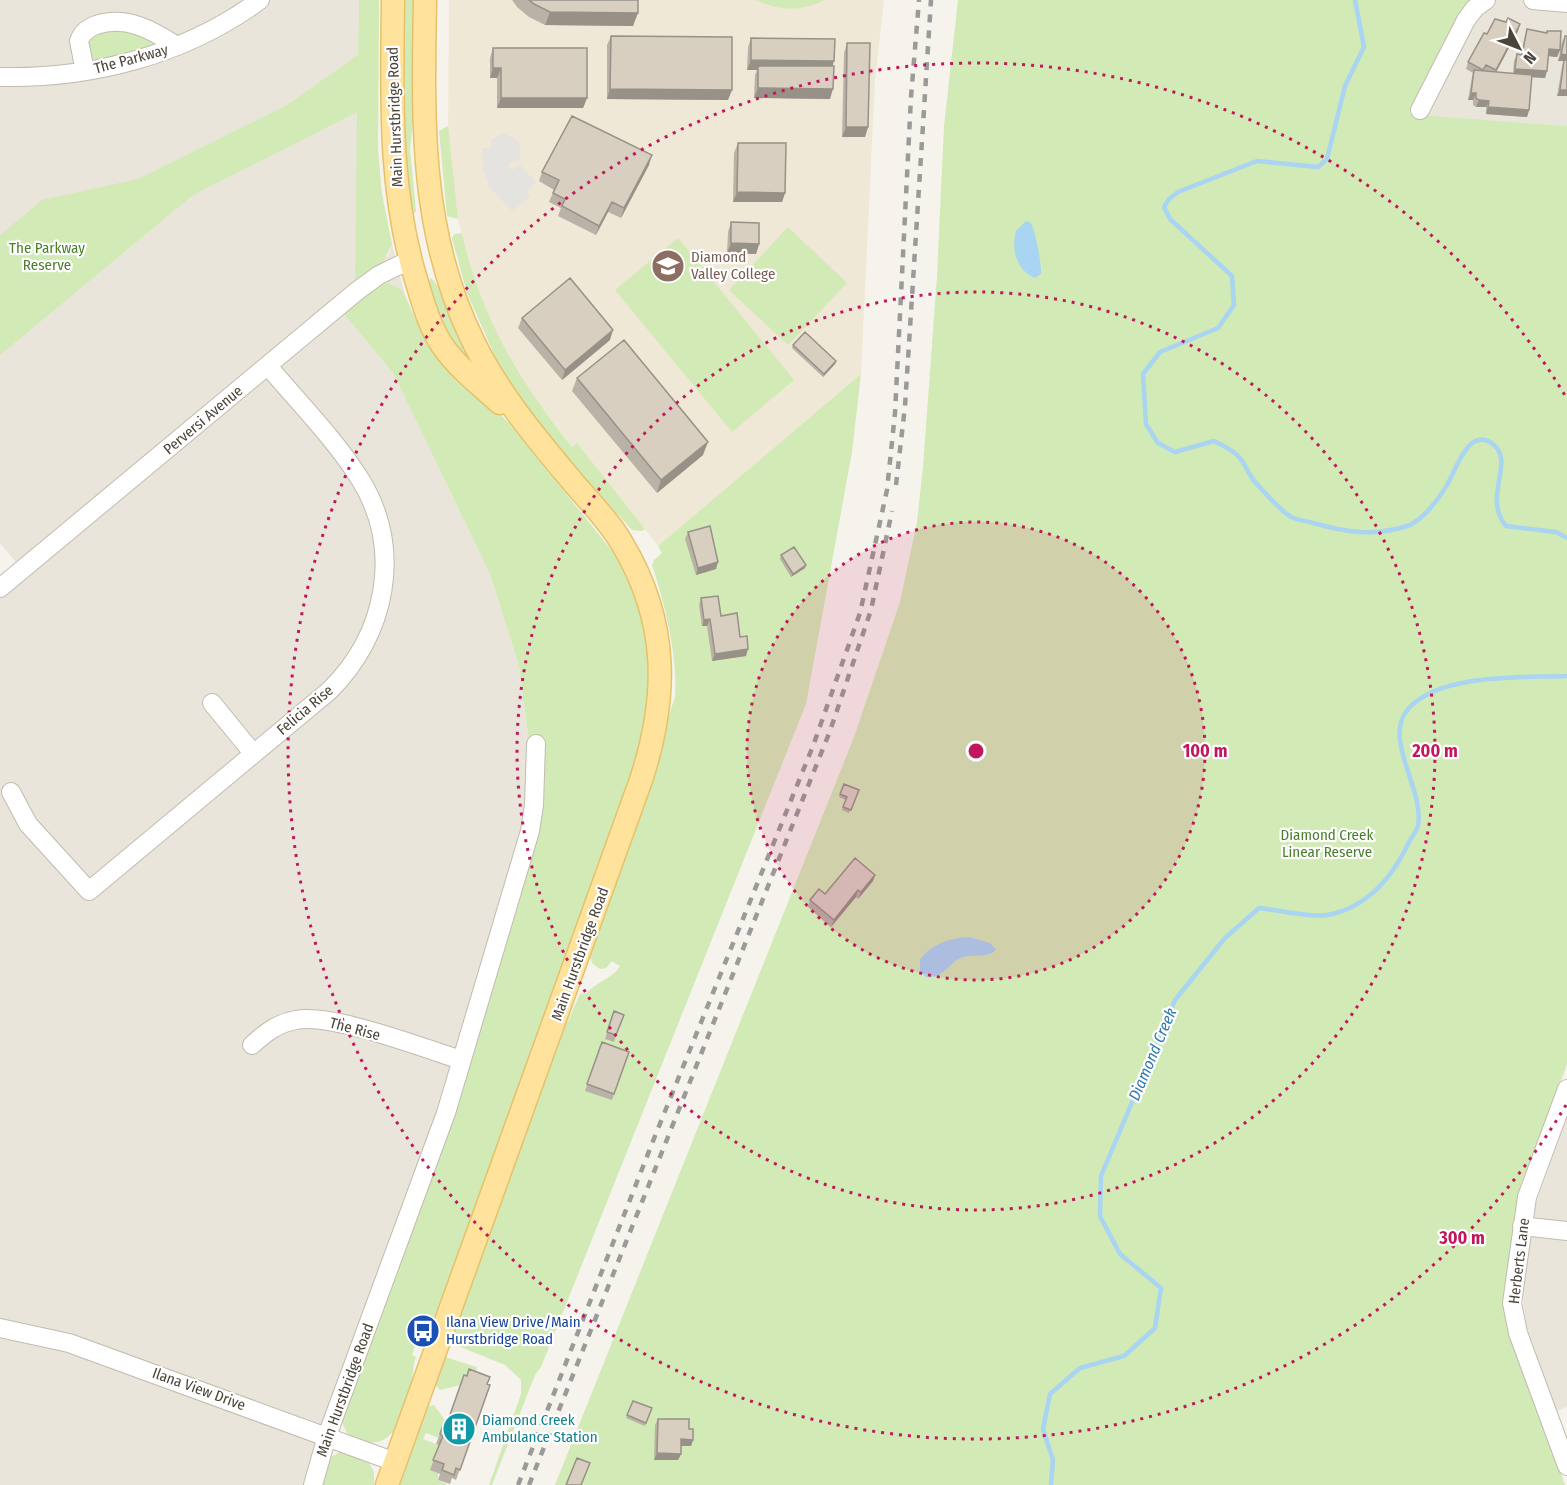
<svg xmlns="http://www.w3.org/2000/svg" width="1567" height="1485" font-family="'Fira Sans Condensed',sans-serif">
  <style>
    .residential { fill: #eae5da }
    .education { fill: #efe8d6 }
    .green { fill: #d2eab5 }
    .parking { fill: #e5e3e0 }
    .water { fill: #a9d4f2 }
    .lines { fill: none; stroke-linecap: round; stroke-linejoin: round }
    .stream { stroke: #a9d4f2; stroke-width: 4.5 }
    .minor-casing { stroke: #c2bbae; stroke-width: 20 }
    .major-casing { stroke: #e6c16a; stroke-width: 25 }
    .minor { stroke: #fff; stroke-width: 18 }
    .major { stroke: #ffe39c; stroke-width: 22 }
    .rail { stroke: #9a9a9a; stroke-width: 4.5; stroke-dasharray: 8 8; stroke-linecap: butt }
    .wall { fill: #bab2a6 }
    .shaded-wall { fill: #979187 }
    .building { fill: #d8cfc1; stroke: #979187; stroke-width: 1.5 }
    .ring { fill: none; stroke: #c2185b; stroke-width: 3; stroke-dasharray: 3 6 }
    .labels { text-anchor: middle; stroke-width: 4.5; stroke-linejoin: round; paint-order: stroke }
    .street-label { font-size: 15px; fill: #4b4439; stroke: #fff }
    .park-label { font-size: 15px; fill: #4a7f2a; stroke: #fff }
    .education-label { font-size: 15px; fill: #785e54; stroke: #fff; text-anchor: start }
    .transit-label { font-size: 15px; fill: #164399; stroke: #fff; text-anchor: start }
    .culture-label { font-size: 15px; fill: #0d838f; stroke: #fff; text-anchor: start }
    .water-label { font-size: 16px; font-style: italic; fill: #2e7ab2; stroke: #fff }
    .centre { fill: #c2185b; stroke: #fff; stroke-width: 3 }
    .ring-label { font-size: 18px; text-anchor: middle; font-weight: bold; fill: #c2185b; stroke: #fff; stroke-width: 4.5; stroke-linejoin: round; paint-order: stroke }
  </style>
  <rect width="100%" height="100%" fill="#f6f3ec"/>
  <path class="residential" d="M0,0H359L356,282L388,255L392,244L405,295L403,291L344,314L393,373L490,574L519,666L529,741L527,814L438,1114L306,1485H0V598L27,575L0,543Z
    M1471,0H1567V126L1408,114Z
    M1567,1116V1407L1557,1411L1526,1325L1522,1292L1536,1203Z"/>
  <path class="education" d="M449,0H884L875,80L861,374L658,546L577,443L572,447L523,383L496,334L475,280L458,219L448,143Z"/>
  <path class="green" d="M359,0H379L378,150L382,194L392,244L384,260L355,283L357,112L193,195L0,355V235L42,200L138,179L287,105L358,55Z
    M402,0H417L415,102L410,149L416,211L412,217L400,112Z
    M756,0H824C802,12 779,11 756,0Z
    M958,0H1471L1440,53L1409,114L1567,126V1064L1518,1203L1503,1298L1506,1321L1565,1485H555L854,737L900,602L917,522L923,467L937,276L944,126Z
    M107,29L137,31L152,41L151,44L147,49L97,60L88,55L86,39Z
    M448,126L458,219L447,216L439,131Z
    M788,227L847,283L788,345L729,290Z
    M462,233C482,319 517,378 572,447L577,443L645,529L642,531L632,530L567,459L507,383L467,293L452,238L454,234Z
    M678,238L794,380L732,432L615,290Z
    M430,278C442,283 481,365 490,382L445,336L429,286Z
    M389,283L403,291L427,345L508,422L613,552C635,587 649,629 650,671C651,695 645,720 643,744L442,1302L426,1330L421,1328L412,1355L416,1357C412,1367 413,1378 411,1389C404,1424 386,1460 347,1433L341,1420L535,832L529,741L519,666L490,574L393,373L344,314L377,286Z
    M861,374L852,452L806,704L541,1367L535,1375L492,1485H489L521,1394V1380L505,1365L451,1343L545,1072L580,994L587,993C597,981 611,980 620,966L612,961L606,968L600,969L593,964L589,956L675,697C678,655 665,605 652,565L654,560L662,553L658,546Z
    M445,1357L477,1367L474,1382L440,1390L435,1385Z
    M434,1405L447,1423L442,1436L439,1438L426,1433L423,1439L439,1445L438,1480L448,1485H400L428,1406Z
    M340,1452L369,1463L374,1472V1485H319L329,1458Z"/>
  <path class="parking" d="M503,133L518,141L520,147V161L509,162V168L512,170L520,165L536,182L527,191L530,197L512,211L489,187L483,169L482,148H491V140Z"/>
  <path class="water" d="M1026,221L1031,223C1035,229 1042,266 1041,274L1035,278C1016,270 1011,249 1016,231Z
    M969,937L990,943L996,950C984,960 971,952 959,959C947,965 941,980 926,977L920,971V960C931,944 950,938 969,937Z"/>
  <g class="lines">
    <path class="stream" d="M1355,0L1364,47L1345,86L1327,159L1318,167L1257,161L1178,192L1169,199L1164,207L1170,219L1232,276L1234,305L1218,328L1160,352L1143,374L1146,424L1158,443L1175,452L1214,441C1221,445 1231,449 1237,455C1244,461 1247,471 1252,478C1260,488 1280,510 1291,517C1297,520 1306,521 1313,523C1345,532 1374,537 1407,526C1422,521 1439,499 1447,485C1456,470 1469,424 1494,445C1515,463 1482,497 1506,526L1556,532L1567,538
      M1051,1485L1053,1460L1043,1429L1050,1394L1080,1368L1124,1356L1155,1328L1161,1288L1120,1254L1100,1216L1101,1176L1175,1000L1225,938L1259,908C1278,910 1310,918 1327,915C1367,908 1393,876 1409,842C1412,837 1416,831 1418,826C1425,789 1381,738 1409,708C1442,673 1522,678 1567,676"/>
    <defs>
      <path id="minor" d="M1533,0L1567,3
        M85,71L79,41C82,32 88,28 96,25C126,15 152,30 177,46
        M0,77C92,79 185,55 260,0
        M1420,110L1466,20L1475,8L1486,0
        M0,588L357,291L379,275L410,260
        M212,703L253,753
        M11,792L28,824L89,891L329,691C386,635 404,550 360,479C335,439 299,403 268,366
        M252,1045C265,1033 278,1023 296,1020C332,1013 423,1048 461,1060
        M1567,1089L1527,1197L1512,1303L1518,1333L1567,1466
        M1522,1226L1567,1231
        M0,1328L69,1343L395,1462
        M313,1485L327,1436L446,1113L530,831L534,805L536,744"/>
      <path id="major" d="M393,0C392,97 388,192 418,286C424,306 430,327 442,345C457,367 480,385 500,403
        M387,1485L641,780C668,697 669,623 623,545C610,522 589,501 572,481C536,438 498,393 473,341C419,231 423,119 425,0"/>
    </defs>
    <use href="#minor" class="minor-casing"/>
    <use href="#major" class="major-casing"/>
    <use href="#minor" class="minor"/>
    <use href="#major" class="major"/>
    <path class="rail" d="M896,485L905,406L931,0
      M518,1485L655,1136L813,746L860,613L887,490L895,413L911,97L919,0
      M529,1485L830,731L871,610L892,511"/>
  </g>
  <path class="wall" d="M512,0H638L633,26L545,25L529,17L517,7Z
    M1520,24L1518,31L1496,72L1513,74L1514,61L1517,54L1521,55L1525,36L1527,29L1546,33L1547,31L1560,50L1557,57L1549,56L1545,78L1532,77L1529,110L1527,117L1486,114V107H1476L1473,105V100H1468L1472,77L1473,73L1466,69L1468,62Z
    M611,36L728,100L607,99V45Z
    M1565,36L1567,96H1557L1562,67L1564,61H1558L1562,42Z
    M751,38L833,66L830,99L754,98L755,75L757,70H747L748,47Z
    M847,43L868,127L865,137H842L844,53Z
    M493,48L587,98L583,108H497V78H490V58Z
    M738,143L785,193L782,202H733L734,153Z
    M649,165L621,218L608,212L596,235L558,216L561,208L549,202L554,190L539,181L542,172Z
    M731,222L759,244L756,254L727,253L728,232Z
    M522,318L610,340L562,380L518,328Z
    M793,345L836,361L835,364L823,377L792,348Z
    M577,378L703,455L657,493L572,391Z
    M688,532L716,569L696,575L685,539Z
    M781,555L805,568L791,577L780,559Z
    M701,598L721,616L740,637L746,656L712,661L707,626H702L699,605Z
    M844,784L859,790L849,813L842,810L846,800L839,797Z
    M875,875L873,881L858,899L856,897L831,927L808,907L810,900Z
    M614,1011L616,1035L614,1042L605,1039Z
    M602,1042L614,1094L612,1100L585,1091Z
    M487,1384L490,1385L456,1480L452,1478L450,1484L438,1480L440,1474L430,1470L439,1445L436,1444L440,1434L446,1426Z
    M633,1401L652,1408L645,1426L626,1418Z
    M658,1419L689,1429L693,1440L691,1446H681V1454L678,1460H654L655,1425Z"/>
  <path class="shaded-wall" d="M550,12L638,13L633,26L545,25Z
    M1520,24L1518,31L1494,76L1496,70Z
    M1549,49L1560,50L1557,57L1547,56Z
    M1561,54L1567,55V61H1558Z
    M751,60L834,61L831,71L758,66L757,70H747Z
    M493,68H501L497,78H490Z
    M1515,69L1547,71L1545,78L1513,76Z
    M758,88L833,89L830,99L754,98Z
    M610,89L732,90L728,100L607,99Z
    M1560,90H1567V96H1557Z
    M1471,93H1476L1473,100H1468Z
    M501,98H587L583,108H497Z
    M1479,100L1489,101L1486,107H1476Z
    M1488,107L1529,110L1527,117L1486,114Z
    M846,127H868L865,137H842Z
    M652,155L649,165L621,218L624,208Z
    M737,192L785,193L782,202H733Z
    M612,202L608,212L596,235L599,226Z
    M731,243L759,244L756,254L727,253Z
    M613,330L610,340L562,380L565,370Z
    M836,361L835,364L823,377L824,374Z
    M708,442L703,455L657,493L661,480Z
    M718,562L716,569L696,575L698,568Z
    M806,565L805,568L791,577L793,574Z
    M710,619L707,626H702L704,620Z
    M748,649L746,656L712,661L715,654Z
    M875,875L873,881L858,899L861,892Z
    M858,890L856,897L831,927L834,920Z
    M681,1439L693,1440L691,1446H678Z
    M657,1453L681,1454L678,1460H654Z"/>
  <path class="building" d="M529,0H638V13L550,12L534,4Z
    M1508,18L1520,24L1496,70L1486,65L1483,70L1468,62L1484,33L1487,34L1495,19L1506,22Z
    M1527,29L1547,33V31H1561L1560,50L1549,49L1547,71L1515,69L1517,54L1522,55Z
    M611,36L732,37V90L610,89Z
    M1565,36H1567V55L1561,54Z
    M751,38L835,39L834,61L751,60Z
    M847,43H870L868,127H846Z
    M493,48H587V98H501V68H493Z
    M1564,60H1567V90H1560Z
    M758,66H834L833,89L758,88Z
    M1474,70L1532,75L1529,110L1488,107L1489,101L1479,100L1476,98V93H1471Z
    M572,116L652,155L624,208L612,202L599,226L562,206L565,199L553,193L559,180L542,172Z
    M738,143H786L785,193L737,192Z
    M731,222L759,223V244L731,243Z
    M570,278L613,330L565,370L522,318Z
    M805,332L836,361L824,374L793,345Z
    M624,340L708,442L661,480L577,378Z
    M710,526L718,562L698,568L688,532Z
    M794,547L806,565L793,574L781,555Z
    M718,596L721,616L737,613L740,637L747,636L748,649L715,654L710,619L704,620L701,598Z
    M844,784L859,790L851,810L843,807L847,797L840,794Z
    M855,858L875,875L861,892L858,890L834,920L810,900L819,889L825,894Z
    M614,1011L624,1015L616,1035L607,1032Z
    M602,1042L629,1052L614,1094L587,1084Z
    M469,1369L490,1377L487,1384L490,1385L460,1470L456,1468L454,1475L442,1470L444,1464L433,1460L443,1436L440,1434L443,1425L446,1426L464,1375L467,1376Z
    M633,1401L652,1408L646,1423L627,1415Z
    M658,1419H689V1429H693V1440L681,1439V1454L657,1453Z
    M577,1458L590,1463L581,1485H566Z"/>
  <circle cx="976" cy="751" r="229" fill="#c2185b" fill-opacity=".12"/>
  <g class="ring">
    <circle cx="976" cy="751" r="229"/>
    <circle cx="976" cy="751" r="459"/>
    <path d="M1566 1105A688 688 0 1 1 1566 397"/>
  </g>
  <defs>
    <symbol id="school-disc" viewBox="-11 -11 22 22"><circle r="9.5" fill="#8d6e63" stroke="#fff"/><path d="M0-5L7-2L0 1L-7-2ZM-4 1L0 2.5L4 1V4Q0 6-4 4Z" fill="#fff"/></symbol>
    <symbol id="bus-disc" viewBox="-11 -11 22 22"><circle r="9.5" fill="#1a4fb4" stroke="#fff"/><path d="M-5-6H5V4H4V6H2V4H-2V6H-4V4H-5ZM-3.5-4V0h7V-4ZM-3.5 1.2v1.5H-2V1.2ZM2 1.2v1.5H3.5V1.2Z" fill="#fff"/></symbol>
    <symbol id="building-disc" viewBox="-11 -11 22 22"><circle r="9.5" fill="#0f9aa8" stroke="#fff"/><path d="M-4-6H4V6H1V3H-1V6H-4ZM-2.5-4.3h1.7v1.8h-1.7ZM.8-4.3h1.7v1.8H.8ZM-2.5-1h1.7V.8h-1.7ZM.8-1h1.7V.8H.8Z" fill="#fff"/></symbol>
  </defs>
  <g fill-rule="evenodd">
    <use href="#school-disc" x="649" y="247" width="38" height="38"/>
    <use href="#bus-disc" x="404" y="1312" width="38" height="38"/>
    <use href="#building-disc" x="440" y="1410" width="38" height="38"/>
  </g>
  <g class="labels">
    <g class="street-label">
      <text transform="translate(131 59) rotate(-15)" y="5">The Parkway</text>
      <text transform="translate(395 117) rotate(-92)" y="5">Main Hurstbridge Road</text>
      <text transform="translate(203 420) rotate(-40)" y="5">Perversi Avenue</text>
      <text transform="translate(305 710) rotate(-40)" y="5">Felicia Rise</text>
      <text transform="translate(580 954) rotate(-70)" y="5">Main Hurstbridge Road</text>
      <text transform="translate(355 1029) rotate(15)" y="5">The Rise</text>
      <text transform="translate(1519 1261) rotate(-83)" y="5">Herberts Lane</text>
      <text transform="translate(199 1389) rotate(20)" y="5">Ilana View Drive</text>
      <text transform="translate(345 1390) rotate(-70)" y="5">Main Hurstbridge Road</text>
    </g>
    <g class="park-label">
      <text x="47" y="253">The Parkway<tspan x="47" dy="17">Reserve</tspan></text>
      <text x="1327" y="840">Diamond Creek<tspan x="1327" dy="17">Linear Reserve</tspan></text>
    </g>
    <g class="education-label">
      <text x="691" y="262">Diamond<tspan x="691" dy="17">Valley College</tspan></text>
    </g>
    <g class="transit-label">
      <text x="446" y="1327">Ilana View Drive/Main<tspan x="446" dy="17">Hurstbridge Road</tspan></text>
    </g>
    <g class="culture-label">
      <text x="482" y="1425">Diamond Creek<tspan x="482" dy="17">Ambulance Station</tspan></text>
    </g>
    <g class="water-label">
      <text transform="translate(1152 1054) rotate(-67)" y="6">Diamond Creek</text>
    </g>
  </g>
  <circle cx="976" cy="751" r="9" class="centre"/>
  <g class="ring-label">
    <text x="1205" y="757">100 m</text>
    <text x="1435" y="757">200 m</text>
    <text x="1462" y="1244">300 m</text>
  </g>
  <g transform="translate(1519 48) rotate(132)" stroke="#ffffff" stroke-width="4.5" paint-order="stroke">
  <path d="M0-4.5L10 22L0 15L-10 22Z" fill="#4b4439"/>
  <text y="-9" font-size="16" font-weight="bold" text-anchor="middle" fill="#4b4439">N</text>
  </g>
</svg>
